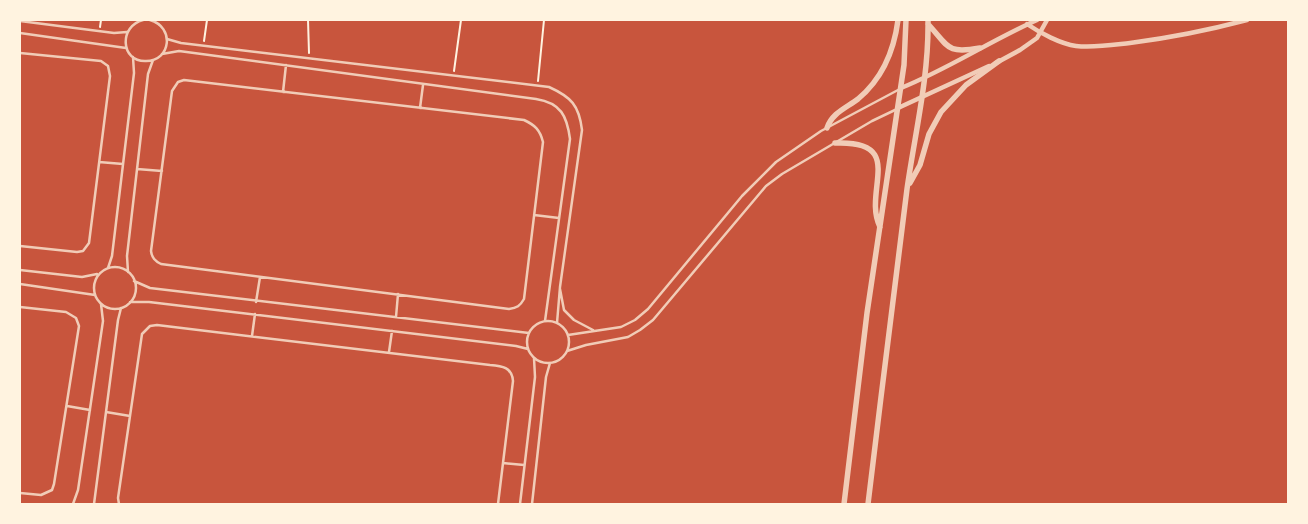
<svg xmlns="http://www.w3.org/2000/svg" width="1308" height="524" font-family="'Fira Sans Condensed',sans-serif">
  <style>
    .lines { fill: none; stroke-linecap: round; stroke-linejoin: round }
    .path { stroke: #fff3e0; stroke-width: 2 }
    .service { stroke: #f1ccb7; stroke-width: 2.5 }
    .minor { stroke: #f1ccb7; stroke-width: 4.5 }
    .tertiary { stroke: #f1ccb7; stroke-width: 5.5 }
  </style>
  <rect width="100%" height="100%" fill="#c8553d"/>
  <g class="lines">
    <path class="path" d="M308,20L309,53
      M100,27L101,20
      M204,41L207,20
      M454,71L461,20
      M538,81L544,20"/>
    <path class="service" d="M143,20C119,26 120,62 146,61C171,61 175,27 150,20
      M20,21L114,33L127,32
      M20,33L126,48
      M167,39L181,43L549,87C571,97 579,105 582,130L560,287L557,323
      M20,53L101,61L108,66L110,76L89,243L83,251L77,252L20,246
      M162,54L179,51L536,99C561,103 567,116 570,139L545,321
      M184,80L524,120C535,125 540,130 543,142L524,299C520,306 517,308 509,309L161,264C155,261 152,258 151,251L172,91L178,82Z
      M283,92L286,65
      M420,108L423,85
      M99,162L123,164
      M137,169L162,171
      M534,215L559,218
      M94 288a21 21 0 1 1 42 0a21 21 0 1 1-42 0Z
      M108,268L112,256L134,73L133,57
      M20,270L82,277L97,274
      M128,272L127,256L148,74L153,60
      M134,281L150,288L529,333
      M20,284L95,295
      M560,289L564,310L574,320L593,330
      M130,302H149L516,346L528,349
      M256,302L260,277
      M20,307L66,312L76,318L79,326L54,484L52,490L41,495L20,493
      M396,317L398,294
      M527 342a21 21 0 1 1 42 0a21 21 0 1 1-42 0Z
      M568,335L621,327L635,320L648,309L742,196L776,162L821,131L898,90
      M252,336L255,314
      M567,351L586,345L628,337L640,330L653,320L766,186L782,174L872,121L895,110
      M389,352L392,331
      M67,406L90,410
      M106,412L130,416
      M503,463L524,465
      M73,504L78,490L103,321L101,304
      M94,504L118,320L121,308
      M119,504L118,498L142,334L150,326L157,325L490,365C502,366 512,367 513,381L498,504
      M520,504L535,377L534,358
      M532,504L546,377L550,363"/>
    <path class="minor" d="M1027,24C1040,33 1061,44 1076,46C1094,48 1112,45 1130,43C1169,38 1209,30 1247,20
      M996,63L1020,50L1037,38L1047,20
      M901,88C948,69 990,41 1037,20
      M898,108L989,66"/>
    <path class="tertiary" d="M928,24C949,47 946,54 980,48
      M827,128C832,113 846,108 858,99C882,79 894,51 898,20
      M835,143C908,140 862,191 880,227
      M910,183L920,165L929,134L941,112L966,85L999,61
      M844,504L867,313L904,65L906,20
      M868,504C881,399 893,294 907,189C915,133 929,77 928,20"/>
  </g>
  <rect width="1308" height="524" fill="none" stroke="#fff3e0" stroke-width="42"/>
</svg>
